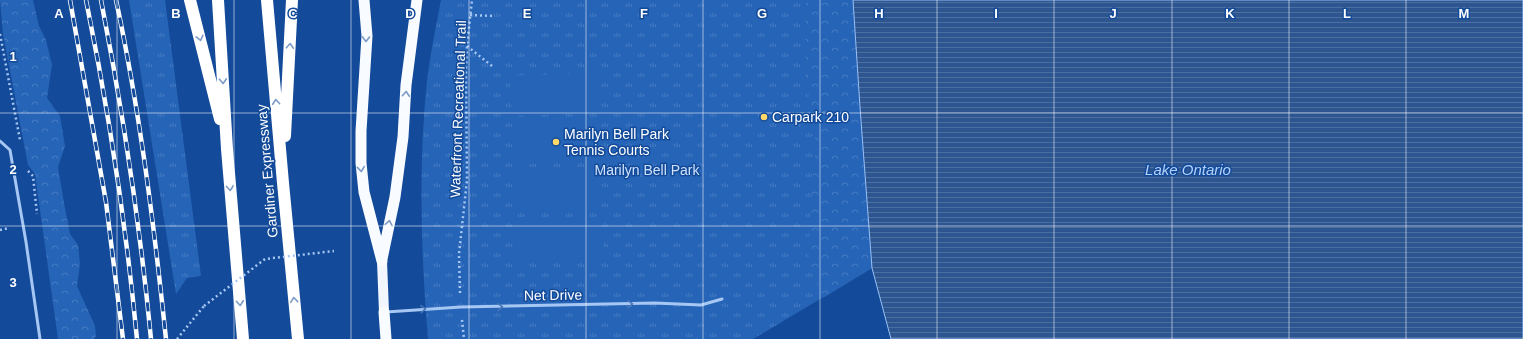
<svg xmlns="http://www.w3.org/2000/svg" width="1523" height="339" viewBox="0 0 1523 339" font-family="Helvetica,sans-serif">
<style>
.grass{fill:url(#grass-tufts)}
.forest{fill:url(#forest-crowns)}
.pitch{fill:#2664b7}
.water{fill:url(#water-rules);stroke:#98c1f6}
.lines{fill:none;stroke-linecap:round;stroke-linejoin:round}
.path{stroke:#a6c7f3;stroke-width:2.5;stroke-dasharray:2 3;stroke-linecap:butt}
.service{stroke:#a6c7f3;stroke-width:3}
.primary{stroke:#f2f7ff;stroke-width:10}
.trunk{stroke:#f8fbff;stroke-width:11}
.motorway{stroke:#fff;stroke-width:12}
.rail-casing{stroke:#fff;stroke-width:4.5}
.rail{stroke:#134a99;stroke-width:3;stroke-dasharray:9;stroke-linecap:butt}
.path-bridge{stroke:#a6c7f3;stroke-width:2.5;stroke-dasharray:2 3;stroke-linecap:butt}
.oneway{stroke:#7d9bc7}
.oneway2{stroke:#7a9ac7}
.oneway3{stroke:#4676b8}
.grid{fill:none;stroke:#fff;stroke-width:1;stroke-opacity:0.55}
.poi-dot{fill:#ffd868;stroke:#134a99;stroke-width:1.5}
.labels{text-anchor:middle;stroke-width:3;stroke-linejoin:round;paint-order:stroke}
.street-label{font-size:14px;fill:#fff;stroke:#134a99}
.poi-label{font-size:14px;fill:#fff;stroke:#134a99;text-anchor:start}
.park-label{font-size:14px;fill:#cee2fd;stroke:#134a99}
.water-label{font-size:15px;font-style:italic;fill:#b3d1fa;stroke:#134a99}
.grid-label{font-size:13px;text-anchor:middle;font-weight:bold;fill:#fff;stroke:#134a99;stroke-width:3;stroke-linejoin:round;paint-order:stroke}
</style>
<defs>
<pattern id="grass-tufts" width="24" height="20" patternUnits="userSpaceOnUse"><rect width="24" height="20" fill="#2664b7"/><path d="M3 7l-1-3M5 7V3M7 7l1-3M15 17l-1-3M17 17v-4M19 17l1-3" fill="none" stroke="#477bc2"/></pattern>
<pattern id="forest-crowns" width="20" height="18" patternUnits="userSpaceOnUse"><rect width="20" height="18" fill="#2664b7"/><path d="M2 6a3 3 0 1 1 6 0M12 15a3 3 0 1 1 6 0" fill="none" stroke="#477bc2"/></pattern>
<pattern id="water-rules" width="6" height="5" patternUnits="userSpaceOnUse"><rect width="6" height="5" fill="#2d5590"/><path d="M0 2.5h6" fill="none" stroke="#4c6ea1"/></pattern>
</defs>
<rect width="100%" height="100%" fill="#134a99"/>
<path class="grass" d="M 129,0 L 165,0 L 201,276 L 187,278 L 176,294 Z
M 441,0 L 853,0 L 872,268 L 753,339 L 428,339 C 421,253 418,167 427,81 C 430,54 436,27 441,0 Z"/>
<path class="forest" d="M 0,0 L 33,0 L 39,26 L 46,40 L 52,65 L 47,98 L 60,116 L 65,146 L 58,167 L 64,203 L 70,234 L 78,245 L 80,264 L 77,286 L 95,326 L 96,336 L 94,339 L 58,339 L 35,174 L 28,165 L 3,34 Z
M 806,0 L 853,0 L 860,107 L 872,268 L 823,298 L 808,261 L 812,186 L 816,145 L 809,103 L 805,53 Z"/>
<path class="pitch" d="M 598,73 L 599,112 L 512,116 L 510,76 Z
M 600,121 L 601,161 L 513,164 L 512,124 Z
M 600,169 L 601,209 L 514,212 L 512,172 Z
M 602,218 L 604,258 L 516,261 L 514,221 Z"/>
<path class="water" d="M 853,0 L 1523,0 L 1523,339 L 891,339 L 872,268 L 860,107 Z"/>
<g class="lines">
<path class="path" d="M 470,15 L 494,16
M 0,34 L 20,140
M 467,46 L 492,66
M 28,171 L 33,176 L 37,214
M 0,230 L 9,228
M 460,293 L 459,254 L 467,180 L 466,71 L 467,46 L 472,0
M 462,320 L 464,339
M 177,339 L 204,306"/>
<path class="service" d="M 0,141 L 10,150 L 26,242 L 40,339
M 386,312 L 461,307 L 655,303 L 701,305 L 722,299"/>
<path class="primary" d="M 382,261 L 384,312"/>
<path class="trunk" d="M 364,0 L 367,36 L 361,131 L 361,163 L 364,192 L 382,261
M 382,259 L 395,197 L 403,137 L 406,85 L 417,0
M 384,312 L 386,339"/>
<path class="motorway" d="M 190,0 L 220,119
M 218,0 L 227,149 L 243,339
M 267,0 L 283,183 L 298,339
M 285,136 L 292,0"/>
<defs>
<path id="rail" d="M 70,0 L 106,202 L 123,339
M 86,0 C 109,112 126,225 137,339
M 101,0 C 123,112 140,225 151,339
M 116,0 C 140,112 154,225 166,339"/>
</defs>
<use href="#rail" class="rail-casing"/>
<use href="#rail" class="rail"/>
<path class="path-bridge" d="M 204,306 L 265,259 L 334,251"/>
</g>
<defs><path id="oneway-chevron" d="M-2-3.5L2.5 0L-2 3.5" fill="none" stroke-width="1.6" stroke-linecap="round" stroke-linejoin="round"/></defs>
<g class="oneway">
<use href="#oneway-chevron" transform="translate(200 38) rotate(76)"/>
<use href="#oneway-chevron" transform="translate(290 46) rotate(-87)"/>
<use href="#oneway-chevron" transform="translate(223 81) rotate(87)"/>
<use href="#oneway-chevron" transform="translate(276 102) rotate(-95)"/>
<use href="#oneway-chevron" transform="translate(230 188) rotate(85)"/>
<use href="#oneway-chevron" transform="translate(294 300) rotate(-96)"/>
<use href="#oneway-chevron" transform="translate(240 303) rotate(85)"/>
</g>
<g class="oneway2">
<use href="#oneway-chevron" transform="translate(366 39) rotate(91)"/>
<use href="#oneway-chevron" transform="translate(406 94) rotate(-86)"/>
<use href="#oneway-chevron" transform="translate(361 169) rotate(84)"/>
<use href="#oneway-chevron" transform="translate(389 223) rotate(-79)"/>
</g>
<g class="oneway3">
<use href="#oneway-chevron" transform="translate(630 304) rotate(-1)"/>
<use href="#oneway-chevron" transform="translate(500 307) rotate(-1)"/>
<use href="#oneway-chevron" transform="translate(423 309) rotate(-4)"/>
</g>
<path class="grid" d="M 117,0 L 117,339M 234,0 L 234,339M 351,0 L 351,339M 469,0 L 469,339M 586,0 L 586,339M 703,0 L 703,339M 820,0 L 820,339M 937,0 L 937,339M 1054,0 L 1054,339M 1172,0 L 1172,339M 1289,0 L 1289,339M 1406,0 L 1406,339M 0,113 L 1523,113M 0,226 L 1523,226"/>
<g class="poi-dot">
<circle cx="764" cy="117" r="4"/>
<circle cx="556" cy="142" r="4"/>
</g>
<g class="labels">
<g class="street-label">
<text transform="translate(458 109) rotate(-88)" y="5">Waterfront Recreational Trail</text>
<text transform="translate(267 171) rotate(-95)" y="5">Gardiner Expressway</text>
<text transform="translate(553 295) rotate(-1)" y="5">Net Drive</text>
</g>
<g class="poi-label">
<text x="772" y="122">Carpark 210</text>
<text x="564" y="139">Marilyn Bell Park<tspan x="564" dy="16">Tennis Courts</tspan></text>
</g>
<g class="park-label">
<text x="647" y="175">Marilyn Bell Park</text>
</g>
<g class="water-label">
<text x="1188" y="175">Lake Ontario</text>
</g>
</g>
<g class="grid-label">
<text x="59" y="18">A</text>
<text x="176" y="18">B</text>
<text x="293" y="18">C</text>
<text x="410" y="18">D</text>
<text x="527" y="18">E</text>
<text x="644" y="18">F</text>
<text x="762" y="18">G</text>
<text x="879" y="18">H</text>
<text x="996" y="18">I</text>
<text x="1113" y="18">J</text>
<text x="1230" y="18">K</text>
<text x="1347" y="18">L</text>
<text x="1464" y="18">M</text>
<text x="13" y="61">1</text>
<text x="13" y="174">2</text>
<text x="13" y="287">3</text>
</g>
</svg>
